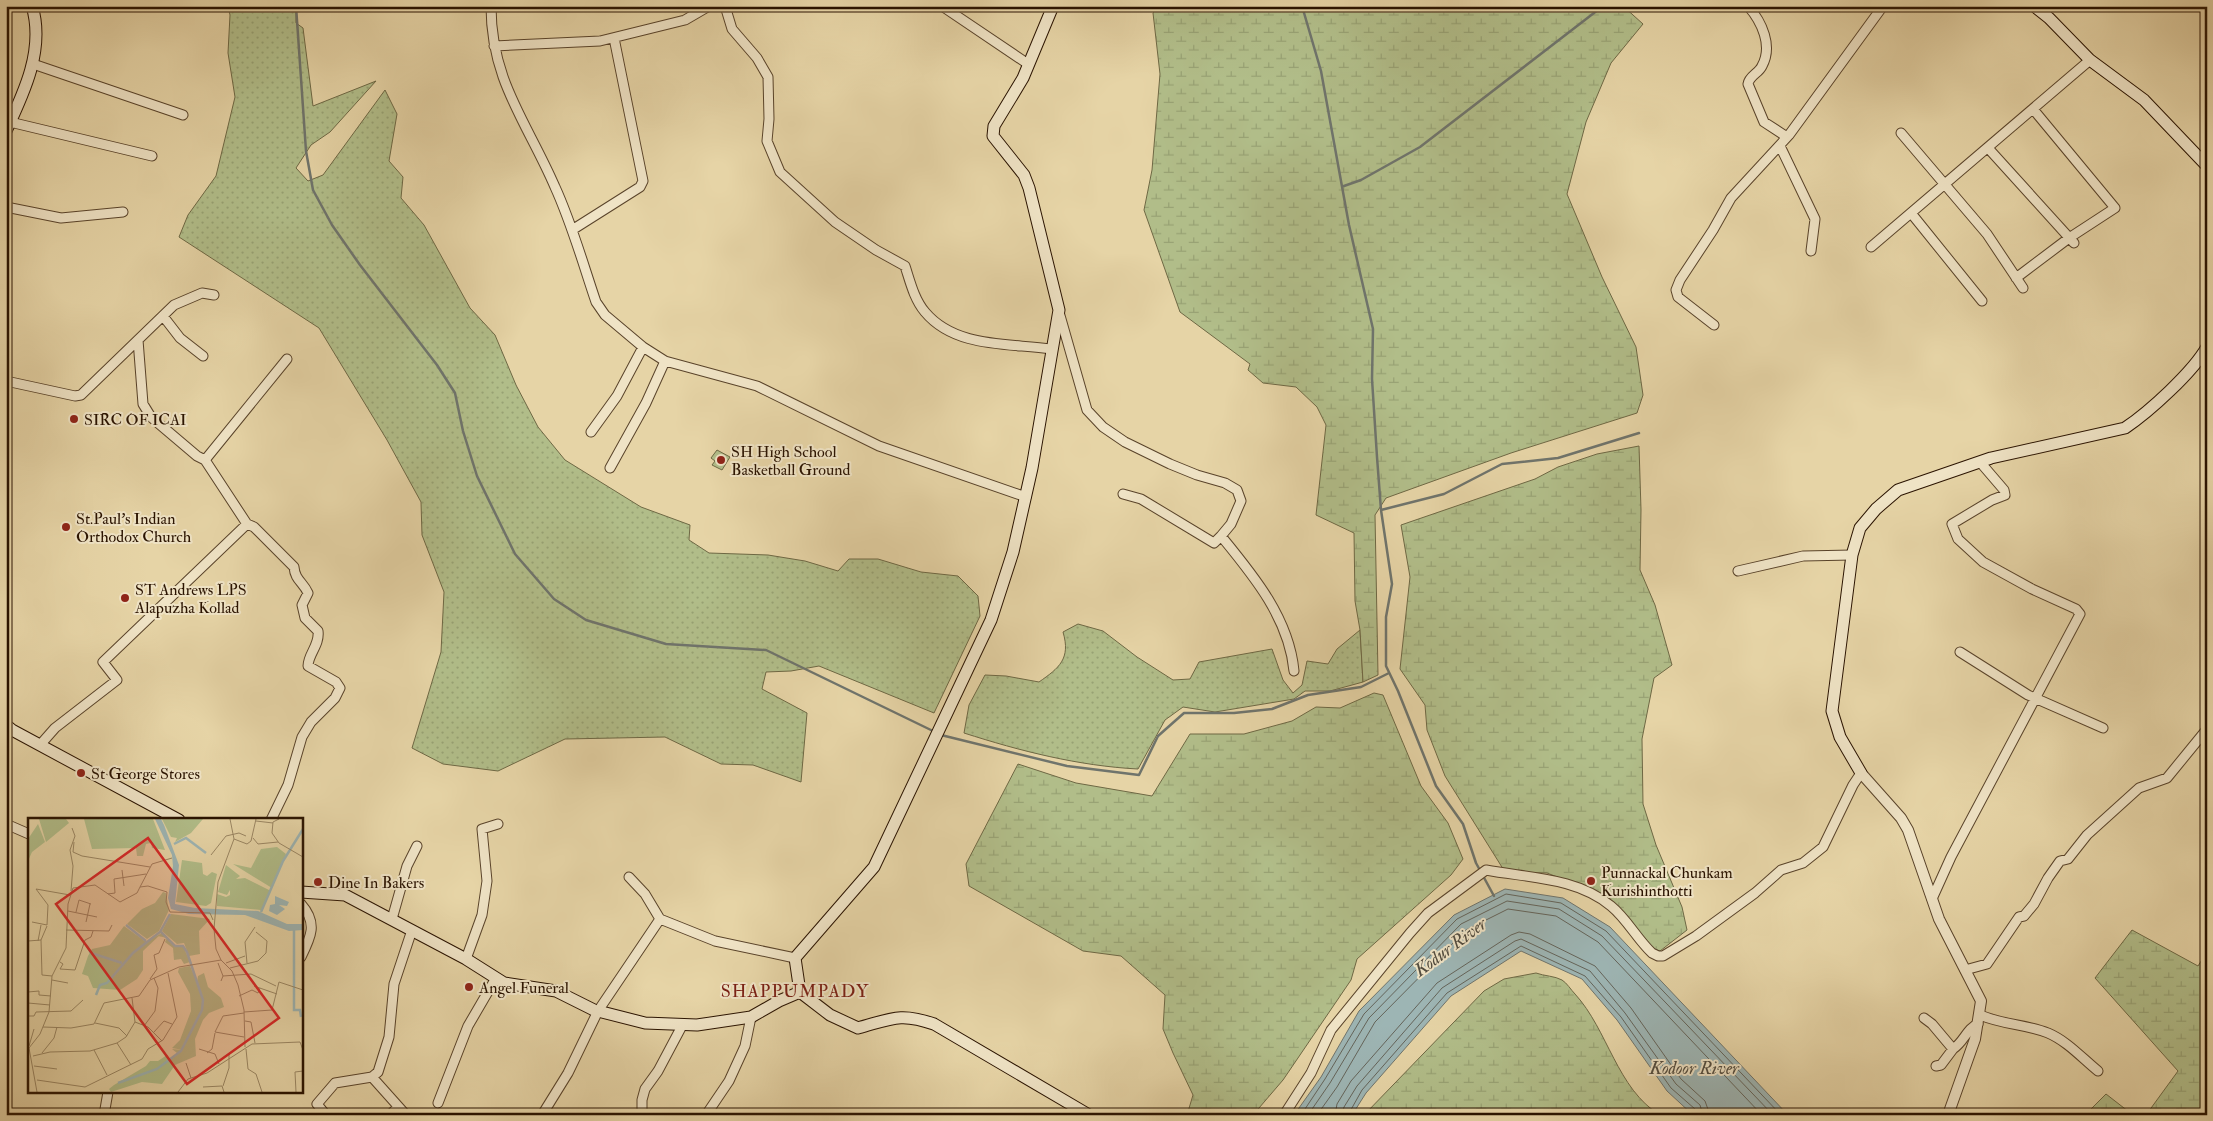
<svg xmlns="http://www.w3.org/2000/svg" width="2213" height="1121" viewBox="0 0 2213 1121" font-family="'IM FELL Double Pica',serif">
<style>
.grass{fill:url(#grass-dots);stroke:#6e6844}
.wetland{fill:url(#wetland-marsh);stroke:#6e6844}
.garden{fill:#b1bd89;stroke:#6e6844}
.water{fill:#9db5b4;stroke:#6f746c}
.lines{fill:none;stroke-linecap:round;stroke-linejoin:round}
.shore{stroke:#64645a;stroke-width:1}
.stream{stroke:#6f746c;stroke-width:2.5}
.minor-casing{stroke:#59432a;stroke-width:11}
.tertiary-casing{stroke:#59432a;stroke-width:12}
.secondary-casing{stroke:#2a1300;stroke-width:13}
.minor{stroke:#efe3c5;stroke-width:9}
.tertiary{stroke:#efe3c5;stroke-width:10}
.secondary{stroke:#efe3c5;stroke-width:11}
.poi-dot{fill:#8f2418;stroke:#efe3c5;stroke-width:2}
.labels{text-anchor:middle;stroke-width:4;stroke-linejoin:round;paint-order:stroke}
.poi-label{font-size:16px;fill:#2a1300;stroke:#efe3c5;text-anchor:start}
.water-label{font-size:18px;font-style:italic;fill:#524c3f;stroke:#efe3c5}
.neighbourhood-label{font-size:18px;letter-spacing:1px;fill:#7a1f14;stroke:#efe3c5}
.inset-river{fill:none;stroke:#9db5b4;stroke-width:2.5}
.inset-road{fill:none;stroke:#9b8764;stroke-width:1}
.view{fill:#d62828;fill-opacity:0.15;stroke:#d62828;stroke-width:2.5}
.inset-edge{fill:none;stroke:#2a1300;stroke-width:2.5}
</style>
<defs>
<pattern id="grass-dots" width="8" height="8" patternUnits="userSpaceOnUse" patternTransform="scale(1.25)"><rect width="8" height="8" fill="#b1bd89"/><path d="M2 2h.1M6 6h.1" fill="none" stroke="#98a274" stroke-width="1.8" stroke-linecap="round"/></pattern>
<pattern id="wetland-marsh" width="20" height="14" patternUnits="userSpaceOnUse" patternTransform="scale(1.25)"><rect width="20" height="14" fill="#b1bd89"/><path d="M1 5h8M5 5V1M11 12h8M15 12V8" fill="none" stroke="#98a274"/></pattern>
</defs>
<rect width="100%" height="100%" fill="#e6d4a6"/>
<filter id="stains"><feTurbulence type="fractalNoise" baseFrequency=".004" numOctaves="4"/><feColorMatrix values="0 0 0 0 .2 0 0 0 0 .09 0 0 0 0 .02 0 0 0 .5 -.17"/></filter>
<radialGradient id="worn" r=".72"><stop offset=".6" stop-color="#630" stop-opacity="0"/><stop offset="1" stop-color="#630" stop-opacity=".3"/></radialGradient>
<path class="grass" d="M 228,6 L 296,6 L 296,23 L 303,28 L 313,106 L 376,81 L 330,132 L 311,145 L 296,168 L 308,181 L 323,175 L 385,90 L 397,114 L 389,161 L 403,177 L 401,198 L 424,225 L 470,308 L 495,335 L 516,385 L 538,427 L 565,460 L 641,507 L 690,525 L 689,540 L 709,553 L 768,555 L 805,561 L 838,571 L 849,559 L 878,559 L 921,572 L 958,576 L 978,596 L 980,616 L 934,713 L 819,666 L 791,671 L 766,672 L 762,689 L 807,713 L 801,782 L 753,765 L 721,764 L 665,737 L 565,739 L 498,771 L 443,764 L 412,748 L 441,652 L 444,592 L 422,535 L 421,502 L 387,440 L 319,328 L 179,237 L 188,215 L 216,176 L 235,97 L 228,53 L 230,15 Z
M 1078,624 L 1103,631 L 1137,657 L 1173,680 L 1190,679 L 1199,662 L 1272,649 L 1283,680 L 1293,693 L 1302,685 L 1307,661 L 1328,664 L 1337,649 L 1360,630 L 1363,682 L 1330,691 L 1305,691 L 1294,699 L 1215,712 L 1183,707 L 1165,720 L 1138,769 C 1079,766 1020,751 964,733 L 969,705 L 985,675 L 1006,676 L 1039,682 C 1059,668 1071,659 1063,632 Z"/>
<path class="wetland" d="M 1159,6 L 1623,6 L 1643,24 L 1611,63 L 1586,122 L 1567,194 L 1602,277 L 1636,347 L 1643,395 L 1637,413 L 1511,453 L 1386,498 L 1375,515 L 1378,675 L 1363,682 L 1360,630 L 1355,601 L 1354,533 L 1316,515 L 1326,425 L 1317,407 L 1296,387 L 1263,383 L 1248,370 L 1250,364 L 1180,312 L 1144,210 L 1152,170 L 1160,74 L 1153,13 Z
M 1639,446 L 1641,510 L 1640,570 L 1655,605 L 1672,665 L 1654,678 L 1642,739 L 1643,804 L 1656,845 L 1682,907 L 1687,930 L 1660,951 L 1649,947 L 1621,910 L 1601,894 L 1547,873 L 1505,872 L 1445,776 L 1427,730 L 1425,705 L 1400,669 L 1410,577 L 1401,525 L 1535,479 L 1558,467 L 1597,454 Z
M 1374,693 L 1383,695 L 1421,786 L 1448,823 L 1463,859 L 1451,875 L 1357,959 L 1351,980 L 1283,1080 L 1253,1115 L 1187,1115 L 1193,1095 L 1173,1053 L 1163,1029 L 1165,995 L 1121,956 L 1083,951 L 969,886 L 966,864 L 1018,764 L 1076,783 L 1152,796 L 1190,734 L 1244,734 L 1292,721 L 1316,707 L 1340,708 Z
M 2132,930 L 2198,966 L 2207,952 L 2207,1115 L 2146,1115 L 2178,1071 L 2095,978 Z
M 1536,973 C 1544,976 1555,976 1562,980 C 1567,983 1571,990 1575,994 C 1608,1030 1617,1089 1660,1115 L 1364,1115 L 1484,991 L 1504,979 Z
M 2106,1094 L 2133,1115 L 2085,1115 Z"/>
<path class="garden" d="M 717,450 L 730,457 L 722,470 L 712,465 L 715,461 L 711,458 Z"/>
<path class="water" d="M 1505,889 L 1563,898 L 1610,927 L 1788,1115 L 1693,1115 L 1667,1091 L 1617,1020 L 1582,979 L 1521,951 L 1451,996 L 1366,1093 L 1352,1115 L 1294,1115 L 1321,1077 L 1359,1011 L 1454,915 Z"/>
<g class="lines">
<path class="shore" d="M 1301,1115 L 1325,1079 L 1364,1014 L 1457,919 L 1506,894 L 1561,903 L 1606,931 L 1781,1115
M 1308,1115 L 1330,1083 L 1369,1018 L 1461,924 L 1507,901 L 1559,909 L 1602,936 L 1773,1115
M 1317,1115 L 1337,1087 L 1375,1022 L 1466,930 L 1508,909 L 1556,916 L 1598,942 L 1762,1115
M 1335,1115 L 1337,1104 L 1351,1081 L 1437,983 L 1511,935 L 1519,932 L 1530,934 L 1595,966 L 1631,1008 L 1681,1079 L 1705,1101 L 1710,1115
M 1342,1115 L 1344,1107 L 1357,1086 L 1442,988 L 1515,941 L 1521,939 L 1590,971 L 1625,1013 L 1676,1084 L 1700,1105 L 1703,1115
M 1348,1115 L 1362,1090 L 1447,993 L 1521,946 L 1585,976 L 1621,1017 L 1671,1088 L 1695,1109 L 1696,1115"/>
<path class="stream" d="M 296,6 L 306,151 L 313,190 L 332,225 L 360,265 L 437,365 L 455,393 L 463,431 L 477,476 L 515,554 L 554,599 L 586,620 L 666,644 L 766,650 L 933,731
M 1302,6 L 1321,71 L 1349,225 L 1373,329 L 1372,379 L 1377,457 L 1381,510 L 1392,584 L 1386,617 L 1386,666 L 1398,691 L 1436,786 L 1463,824 L 1476,863 L 1494,896
M 1672,6 L 1677,6
M 1344,186 L 1361,180 L 1420,147 L 1603,6
M 1381,510 L 1444,494 L 1502,464 L 1558,458 L 1639,433
M 941,735 L 1067,766 L 1139,775 L 1158,736 L 1184,713 L 1234,713 L 1272,709 L 1308,695 L 1361,687 L 1389,673"/>
<defs>
<path id="minor" d="M 491,6 C 491,81 527,122 555,187 C 572,224 583,264 596,302 L 605,315 L 643,347 L 665,361 L 757,386 L 879,446 L 1026,497
M 725,6 L 732,29 L 757,58 L 768,77 L 769,119 L 767,141 L 780,172 L 835,222 L 876,250 L 905,266 C 910,281 914,299 925,312 C 955,348 1008,343 1051,349
M 942,6 L 1028,64
M 1748,6 C 1762,22 1773,46 1762,66 C 1759,73 1749,76 1748,84 L 1764,122 L 1787,137
M 494,46 L 600,41 L 685,20 L 709,6
M 33,64 L 183,115
M 10,122 L 152,156
M 1901,133 L 1987,234 L 2023,288
M 1780,146 L 1815,219 L 1811,251
M 1988,148 L 2074,243
M 6,207 L 61,218 L 123,212
M 1911,213 L 1982,301
M 572,230 L 640,187 L 643,181 L 614,38
M 1871,247 L 2090,60
M 2016,278 L 2069,238 L 2115,208 L 2033,109
M 1059,312 L 1087,410 L 1103,427 L 1125,442 L 1170,464 L 1197,475 L 1225,483 L 1237,490 L 1241,501 L 1231,524 L 1221,536 C 1253,575 1289,618 1294,671
M 163,316 L 180,338 L 203,356
M 1714,325 L 1678,297 L 1676,290 L 1680,280 L 1713,230 L 1731,198 L 1789,135 L 1883,6
M 138,340 L 143,404 L 151,417 L 197,456 L 205,460 L 247,524
M 6,381 L 75,396 L 81,395 L 174,305 L 202,293 L 214,295
M 591,432 L 617,396 L 643,347
M 205,460 L 287,359
M 610,468 L 646,403 L 665,361
M 1123,494 L 1141,499 L 1214,543 L 1221,536
M 1738,571 L 1803,556 L 1852,555
M 1960,652 L 2028,695 L 2103,728
M 40,745 L 55,728 L 117,680 L 103,662 L 247,524 L 254,527 L 294,567 C 295,580 303,582 308,593 L 302,605 L 305,618 L 318,631 C 320,645 308,654 308,666 L 336,682 L 340,688 L 335,698 L 311,722 L 302,737 L 288,785 L 271,820
M 6,824 L 29,834
M 629,877 L 645,894 L 660,919 L 715,941 L 795,958
M 1932,899 L 1951,857 L 2080,614 L 2076,609 L 2032,589 L 1983,562 L 1958,539 L 1952,524 L 1992,500 L 2005,495 L 2004,490 L 1980,462
M 301,904 C 318,923 311,937 301,957
M 392,919 L 407,866 L 417,846
M 466,959 L 482,915 L 487,881 L 482,829 L 498,824
M 1965,970 L 1987,964 L 2019,917 L 2024,916 L 2034,904 L 2048,878 L 2060,861 L 2068,859 L 2087,835 L 2139,788 L 2167,778 L 2207,729
M 1980,1015 C 2004,1025 2025,1024 2048,1033 C 2067,1041 2082,1058 2098,1071
M 1924,1018 L 1932,1024 L 1953,1049 C 1964,1042 1967,1028 1978,1024
M 1936,1066 L 1941,1065 L 1953,1049
M 372,1077 L 406,1115
M 438,1103 L 468,1026 L 496,978
M 104,1115 L 108,1092
M 326,1115 L 317,1104 L 335,1083 L 372,1077 L 378,1072 L 389,1037 L 394,984 L 412,930
M 390,1115 L 398,1107
M 542,1115 L 568,1073 L 598,1011 L 660,919
M 642,1115 L 642,1100 L 645,1089 L 658,1071 L 683,1024
M 706,1115 L 729,1081 L 745,1046 L 751,1017
M 1284,1115 L 1311,1073 L 1331,1030 L 1410,933 L 1428,913 L 1486,870 C 1528,878 1576,877 1611,906 C 1627,919 1637,939 1652,953 L 1658,956 L 1663,956 L 1696,936 L 1755,893 L 1781,870 L 1803,863 L 1823,847 L 1853,785 L 1861,773"/>
<path id="tertiary" d="M 1861,773 L 1901,818 L 1908,830 L 1939,919 L 1981,1001 L 1975,1039 L 1948,1115"/>
<path id="secondary" d="M 2034,6 L 2049,18 L 2090,60 L 2144,100 L 2207,166
M 6,131 C 24,93 45,49 32,6
M 6,725 L 12,730 L 179,820
M 1861,773 L 1840,737 L 1832,711 L 1852,555 L 1860,528 L 1876,509 L 1898,490 L 1991,458 L 2125,428 C 2149,412 2193,372 2207,347
M 301,892 L 345,895 L 466,959 L 504,983 L 556,991 L 594,1010 L 645,1023 L 697,1025 L 751,1017 L 779,1001 L 800,992 L 830,1015 L 858,1028 C 891,1019 900,1012 934,1024 L 1089,1115
M 800,992 L 795,958 L 874,867 L 991,620 L 1013,552 L 1032,468 L 1059,310 L 1029,188 L 1024,175 L 993,136 L 994,126 L 1023,78 L 1053,6"/>
</defs>
<use href="#minor" class="minor-casing"/>
<use href="#tertiary" class="tertiary-casing"/>
<use href="#secondary" class="secondary-casing"/>
<use href="#minor" class="minor"/>
<use href="#tertiary" class="tertiary"/>
<use href="#secondary" class="secondary"/>
</g>
<g class="poi-dot">
<circle cx="74" cy="419" r="5"/>
<circle cx="721" cy="460" r="5"/>
<circle cx="66" cy="527" r="5"/>
<circle cx="125" cy="598" r="5"/>
<circle cx="81" cy="773" r="5"/>
<circle cx="1591" cy="881" r="5"/>
<circle cx="318" cy="882" r="5"/>
<circle cx="469" cy="987" r="5"/>
</g>
<g class="labels">
<g class="poi-label">
<text x="84" y="425">SIRC OF ICAI</text>
<text x="731" y="457">SH High School<tspan x="731" dy="18">Basketball Ground</tspan></text>
<text x="76" y="524">St.Paul's Indian<tspan x="76" dy="18">Orthodox Church</tspan></text>
<text x="135" y="595">ST Andrews LPS<tspan x="135" dy="18">Alapuzha Kollad</tspan></text>
<text x="91" y="779">St George Stores</text>
<text x="1601" y="878">Punnackal Chunkam<tspan x="1601" dy="18">Kurishinthotti</tspan></text>
<text x="328" y="888">Dine In Bakers</text>
<text x="479" y="993">Angel Funeral</text>
</g>
<g class="water-label">
<text transform="translate(1450 947) rotate(-37)" y="6">Kodur River</text>
<text x="1694" y="1074">Kodoor River</text>
</g>
<g class="neighbourhood-label">
<text x="795" y="997">SHAPPUMPADY</text>
</g>
</g>
<g transform="translate(28 818)">
<rect width="275" height="275" fill="#e6d4a6"/>
<path d="M 134,115 L 147,128 L 155,128 L 162,144 L 156,146 L 153,141 L 146,142 L 145,130 L 137,124 L 139,120 L 130,118 ZM 162,148 L 169,164 L 170,158 L 176,155 L 180,169 L 193,180 L 196,189 L 181,195 L 175,202 L 167,221 L 168,238 L 147,247 L 134,266 L 114,264 L 83,274 L 81,271 L 86,267 L 118,248 L 122,243 L 130,243 L 139,237 L 142,242 L 149,235 L 144,231 L 155,232 L 144,230 L 152,222 L 163,193 L 162,176 L 150,154 L 151,150 Z" fill="#b1bd89"/>
<path d="M 11,1 L 38,1 L 41,5 L 18,24 ZM 56,1 L 125,1 L 137,32 L 124,30 L 123,25 L 118,26 L 115,38 L 109,38 L 108,30 L 64,31 ZM 134,1 L 175,1 L 163,15 L 147,24 L 149,20 L 143,19 ZM 10,6 L 17,24 L 4,34 L 0,43 L 0,21 ZM 249,29 L 258,36 L 244,70 L 205,46 L 223,50 L 233,31 ZM 154,42 L 174,45 L 175,56 L 179,58 L 184,54 L 189,56 L 183,85 L 178,88 L 148,84 ZM 198,47 L 212,58 L 208,61 L 217,60 L 243,73 L 233,92 L 189,88 L 189,76 L 198,79 L 202,77 L 202,72 L 199,77 L 190,74 ZM 135,74 L 138,75 L 141,92 L 131,113 L 119,121 L 99,106 L 114,91 L 127,85 ZM 143,96 L 182,101 L 171,113 L 172,136 L 161,138 L 156,125 L 149,126 L 134,113 ZM 96,108 L 118,124 L 134,115 L 115,133 L 115,152 L 109,161 L 92,172 L 65,170 L 60,158 L 54,156 L 60,138 L 64,131 L 82,127 Z" fill="#b1bd89"/>
<path d="M 127,1 L 133,1 L 136,7 L 151,47 L 147,86 L 167,90 L 230,93 L 259,106 L 275,106 L 275,112 L 261,113 L 217,97 L 161,96 L 143,91 L 140,80 L 145,48 L 144,37 ZM 247,78 L 261,84 L 259,88 L 251,87 L 257,91 L 249,97 L 241,93 L 242,87 L 247,86 Z" fill="#9db5b4"/>
<path class="inset-river" d="M 146,26 L 158,20 L 178,35M 233,94 L 255,43 L 275,11M 98,107 L 118,123M 266,112 L 266,192 L 272,192 L 273,199M 59,128 L 63,135 L 94,145M 68,177 L 72,167 L 79,165 L 105,135 L 132,114 L 142,96M 90,265 L 129,251 L 153,233 L 174,192 L 175,182 L 159,134 L 155,128 L 147,128 L 132,113"/>
<path class="inset-road" d="M 202,1 L 206,21 L 190,64 L 186,111 L 188,131 L 193,142 L 204,153 L 210,167 L 216,192 L 217,229M 251,1 L 245,4 L 244,15 L 251,25 L 275,39M 228,3 L 245,5M 225,20 L 230,26 L 250,24M 206,21 L 219,26 L 223,23 L 228,1M 46,24 L 45,34 L 54,38 L 122,49M 183,37 L 198,18 L 211,15 L 218,18M 144,40 L 124,46 L 112,69 L 120,68 L 139,74 L 138,84 L 142,94 L 182,95 L 185,102M 94,52 L 96,68M 8,71 L 42,77M 43,73 L 45,48 L 42,32 L 47,18 L 44,10M 80,76 L 87,75 L 86,61 L 118,56M 40,93 L 69,99M 48,94 L 51,82 L 63,86M 4,104 L 19,107 L 20,87 L 8,71M 58,104 L 62,86M 38,112 L 81,113 L 84,107M 13,122 L 19,108M 0,123 L 13,122 L 14,157 L 24,158M 10,123 L 13,107M 32,144 L 35,146 L 32,151 L 47,152 L 57,122 L 63,119 L 65,113M 190,145 L 195,158 L 193,163M 198,145 L 217,138M 219,145 L 217,124 L 227,109M 202,150 L 230,143 L 238,135 L 239,123 L 228,114M 195,158 L 223,156 L 248,168M 122,161 L 129,151 L 126,137 L 131,135 L 137,121M 24,162 L 40,165M 226,168 L 249,176M 0,174 L 11,173 L 11,177 L 23,178M 211,178 L 224,172 L 230,175 L 232,170M 104,180 L 107,204M 0,185 L 22,187M 216,194 L 244,192 L 251,164 L 275,172M 216,195 L 195,198 L 187,214 L 216,219M 0,198 L 6,198 L 8,194 L 43,193 L 55,182M 217,203 L 223,204 L 227,225M 67,205 L 91,210 L 99,218M 116,208 L 127,193 L 130,170 L 126,160M 15,209 L 43,210 L 66,206 L 76,185 L 111,178 L 122,162 L 151,149 L 193,142M 126,214 L 136,203 L 144,206M 89,225 L 103,247M 1,228 L 6,211M 1,230 L 12,216 L 21,194 L 24,158 L 38,130 L 40,86 L 45,70 L 67,67 L 92,84 L 109,75 L 112,69M 1,230 L 9,274M 171,231 L 187,236 L 191,246M 218,231 L 220,251 L 228,256 L 234,274M 66,232 L 79,257M 14,235 L 26,220 L 29,209M 179,235 L 184,231 L 187,215M 5,238 L 22,234 L 62,233 L 89,225 L 98,219 L 107,204 L 120,209 L 134,223M 158,245 L 163,260M 6,248 L 29,251M 9,262 L 57,269 L 114,241 L 120,231 L 135,222 L 149,199 L 140,155M 195,268 L 201,250 L 201,236M 175,269 L 194,268 L 196,274M 150,274 L 160,261 L 179,255 L 224,226 L 272,224 L 275,232M 268,274 L 267,254 L 275,253"/>
<path class="view" d="M 120,20 L 251,200 L 159,266 L 28,86 Z"/>
<rect width="275" height="275" class="inset-edge"/>
</g>
<rect width="2213" height="1121" fill="none" stroke="#e6d4a6" stroke-width="25"/>
<rect x="8" y="8" width="2198" height="1106" fill="none" stroke="#2a1300" stroke-width="2.5"/>
<rect x="12" y="12" width="2188" height="1096" fill="none" stroke="#2a1300"/>
<rect width="100%" height="100%" filter="url(#stains)"/>
<rect width="100%" height="100%" fill="url(#worn)"/>
</svg>
